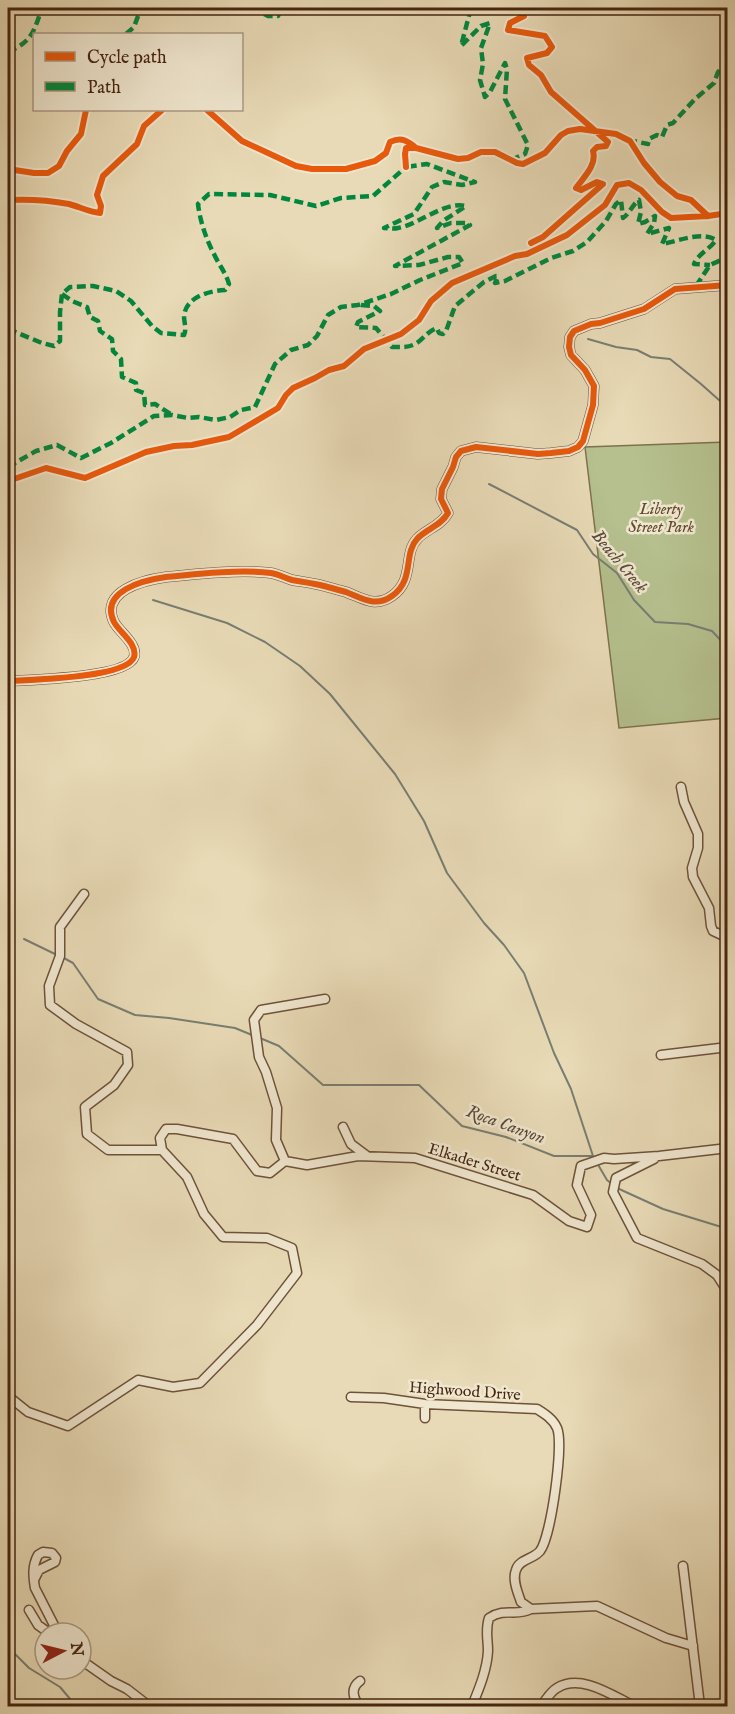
<svg xmlns="http://www.w3.org/2000/svg" width="735" height="1714" viewBox="0 0 735 1714" font-family="'IM FELL English',serif">
<style>
.green{fill:#b5c08e;stroke:#7e724e;stroke-width:1.5}
.lines{fill:none;stroke-linecap:round;stroke-linejoin:round}
.stream{stroke:#787e73;stroke-width:2}
.minor-casing{stroke:#6e5239;stroke-width:11}
.minor{stroke:#f0e7d0;stroke-width:8}
.quiet{stroke:#00873e;stroke-width:4.5;stroke-dasharray:9 4.5;stroke-linecap:butt}
.cycleway-casing{stroke:#f0e7d0;stroke-width:10}
.cycleway{stroke:#e8590c;stroke-width:6}
.labels{text-anchor:middle;stroke-width:5;stroke-linejoin:round;paint-order:stroke}
.park-label{font-size:16px;font-style:italic;fill:#624c2f;stroke:#f0e7d0}
.street-label{font-size:16px;fill:#46250f;stroke:#f0e7d0}
.water-label{font-size:18px;font-style:italic;fill:#5b4a38;stroke:#f0e7d0}
</style>
<rect width="100%" height="100%" fill="#e8dab6"/>
<filter id="stains"><feTurbulence type="fractalNoise" baseFrequency=".00333" numOctaves="4"/><feColorMatrix values="0 0 0 0 .2 0 0 0 0 .09 0 0 0 0 .02 0 0 0 .5 -.17"/></filter>
<radialGradient id="worn" r=".72"><stop offset=".6" stop-color="#630" stop-opacity="0"/><stop offset="1" stop-color="#630" stop-opacity=".3"/></radialGradient>
<path class="green" d="M 727,442 L 727,718 L 619,728 L 585,447 Z"/>
<g class="lines">
<path class="stream" d="M 588,339 L 616,347 L 637,350 L 651,357 L 670,359 L 701,384 L 728,408
M 489,484 L 577,530 L 593,554 L 617,573 L 634,600 L 655,622 L 688,624 L 712,631 L 728,648
M 153,600 L 227,623 L 265,642 L 300,666 L 330,694 L 395,774 L 424,821 L 447,873 L 484,923 L 504,945 L 524,973 L 554,1053 L 571,1089 L 593,1156
M 24,939 L 57,955
M 62,957 L 73,963 L 98,999 L 135,1015 L 169,1018 L 235,1028 L 252,1035
M 260,1038 L 279,1046 L 323,1085 L 419,1085 L 462,1126 L 506,1137 L 554,1156 L 593,1156 L 594,1158
M 597,1163 L 607,1180 L 613,1185
M 617,1188 L 663,1209 L 728,1229
M 8,1647 L 29,1668 L 60,1687 L 76,1706"/>
<defs>
<path id="minor" d="M 8,681 C 29,680 127,678 134,657 C 138,644 119,632 114,622 C 99,591 144,580 166,577 C 196,574 241,569 271,573 C 278,574 285,578 292,580 C 303,582 313,583 324,586 C 331,588 339,590 346,592 C 362,598 375,608 392,596 C 415,580 403,554 417,539 C 426,529 441,526 448,513 L 441,499 L 442,489 L 453,467 L 456,457 L 461,451 L 476,447 L 538,454 L 551,453 L 569,451 L 578,447 L 583,441 L 593,405 L 594,386 L 585,370 L 571,355 L 569,347 L 570,337 L 574,331 L 591,324 L 600,323 L 644,309 L 675,289 L 728,285
M 681,787 L 684,802 L 698,834 L 698,848 L 692,868 L 693,877 L 709,908 L 711,926 L 713,931 L 728,938
M 84,894 L 60,927 L 60,956 L 49,986 L 50,1005 L 76,1024 L 127,1052 L 128,1065 L 114,1085 L 85,1107 L 87,1134 L 108,1150 L 162,1150
M 661,1055 L 728,1047
M 343,1127 L 351,1144 L 367,1156
M 654,1159 L 616,1178 L 613,1192 L 637,1238 L 702,1264 L 717,1275 L 728,1292
M 285,1161 L 307,1165 L 358,1156 L 415,1158 L 533,1195 L 569,1221 L 587,1227 L 591,1215 L 577,1185 L 581,1166 L 604,1158 L 614,1159 L 659,1156 L 728,1148
M 285,1161 L 276,1140 L 277,1108 L 266,1072 L 259,1057 L 254,1020 L 261,1010 L 325,999
M 8,1396 L 28,1412 L 68,1426 L 138,1380 L 173,1387 L 200,1383 L 257,1325 L 297,1273 L 292,1248 L 267,1238 L 223,1237 L 204,1214 L 187,1177 L 162,1150 L 160,1138 L 166,1129 L 177,1129 L 233,1139 L 257,1171 L 270,1173 L 285,1161
M 351,1397 L 384,1398 L 425,1404 L 537,1409 C 545,1414 553,1419 557,1428 C 564,1444 551,1537 540,1551 C 534,1559 519,1559 516,1570 C 512,1580 518,1593 521,1602 L 531,1609 L 597,1606 L 666,1638 L 693,1646
M 425,1418 L 425,1404
M 728,1510 L 728,1525
M 683,1566 L 700,1706
M 34,1580 L 39,1570 L 55,1562 L 56,1558 L 52,1553 L 43,1552 L 38,1555 C 32,1566 33,1576 35,1588 L 58,1633
M 29,1610 L 38,1625 L 49,1633
M 81,1660 L 111,1681 L 127,1689 L 149,1706
M 360,1706 C 353,1699 350,1688 360,1681
M 472,1706 C 479,1689 487,1670 488,1651 C 488,1639 485,1630 489,1618 C 506,1607 516,1617 531,1609
M 541,1706 C 546,1700 550,1692 557,1688 C 581,1673 613,1696 634,1706"/>
</defs>
<use href="#minor" class="minor-casing"/>
<use href="#minor" class="minor"/>
<path class="quiet" d="M 252,8 L 268,16 L 278,16 L 282,8
M 471,8 L 461,46 L 481,26 L 490,23 L 481,48 L 483,64 L 480,80 L 485,97 L 490,92 L 505,63 L 507,69 L 505,99 L 528,145 L 525,154 L 513,159
M 126,34 L 134,27 L 141,8
M 8,52 C 32,42 34,31 42,8
M 628,140 L 648,144 L 649,139 L 657,135 L 662,137 L 667,125 L 673,123 L 695,99 L 714,83 L 718,72 L 722,68 C 726,74 724,81 728,86
M 696,286 L 710,265 L 728,257
M 62,294 L 72,301 L 87,307 L 90,317 L 98,321 L 100,331 L 112,339 L 113,351 L 121,359 L 122,377 L 136,383 L 136,390 L 144,393 L 145,405 L 155,404 L 172,415
M 361,305 L 374,306 L 380,311 L 358,322 L 356,327 L 376,328 L 392,347 C 401,347 409,348 417,343 C 424,338 428,331 437,328 L 439,333 L 443,334 L 446,331 L 455,306 L 484,282 L 496,276 L 498,276 L 495,283 L 505,281 L 551,258 L 573,251 L 587,242 L 606,221 L 616,204 L 621,200 L 623,218 C 630,213 632,205 639,200 L 641,212 L 638,224 L 645,222 L 655,216 L 654,223 L 647,234 L 669,228 L 662,244 C 679,241 701,231 716,240 C 710,249 698,254 694,264 L 710,265
M 8,329 L 42,343 L 54,346 L 60,341 L 60,312 L 62,294 L 70,287 L 93,286 L 116,291 L 131,301 L 152,326 L 161,333 L 184,335 C 187,328 184,323 184,316 C 186,297 208,291 225,290 L 229,284 C 226,273 219,265 214,254 C 206,239 200,221 198,204 L 209,194 L 270,195 L 316,206 L 341,198 L 373,196 L 406,167
M 8,467 L 36,451 L 57,445 L 81,458 L 111,443 L 154,416 L 172,415 L 188,418 L 199,417 L 216,420 L 230,417 L 241,410 L 255,407 L 275,364 L 291,350 L 308,345 L 317,336 L 328,315 L 341,307 L 358,305 L 391,294 L 420,280 L 463,263 L 459,257 L 448,257 L 419,265 L 395,266 L 470,225 L 468,223 L 451,223 L 437,228 L 443,221 L 466,206 C 444,201 420,224 398,228 C 394,229 389,228 384,228 L 414,214 L 432,187 L 444,182 L 462,185 L 475,182 L 427,164 L 406,167"/>
<defs>
<path id="cycleway" d="M 519,8 L 524,16 L 510,23 L 508,30 L 545,36 L 552,47 L 547,53 L 527,58 L 529,65 L 541,75 L 551,92 L 608,142 L 606,146 L 597,147 L 593,151 C 597,165 584,177 576,188 L 581,190 L 597,182 L 603,184 L 543,237 L 531,243
M 207,110 L 242,141 L 296,166 L 312,169 L 346,169 L 375,161 L 386,153 L 390,142 C 401,137 407,140 416,148
M 406,167 L 405,154 L 406,148 L 416,148 L 458,159 L 468,158 L 481,152 L 495,152 L 517,163 L 523,164 L 545,153 L 561,135 L 568,131 L 580,129 L 616,134 L 630,141 L 644,163 L 660,182 L 677,196 L 691,200 L 708,216
M 8,169 L 34,173 L 48,173 L 59,166 L 67,151 L 81,134 L 86,110
M 8,200 C 28,199 48,200 69,204 C 80,207 89,212 100,213 L 101,206 L 97,195 L 103,176 L 137,144 L 144,126 L 162,110
M 8,486 L 14,479 L 46,468 L 85,478 L 146,452 L 174,446 L 192,445 L 229,437 L 278,408 L 286,395 L 293,388 L 315,378 L 329,370 L 344,366 L 364,349 L 401,334 L 419,320 L 431,301 L 452,283 L 515,256 L 527,254 L 567,235 L 605,205 L 617,185 L 629,183 L 641,190 L 662,212 L 671,218 L 708,216 L 728,213
M 8,681 C 29,680 127,678 134,657 C 138,644 119,632 114,622 C 99,591 144,580 166,577 C 196,574 241,569 271,573 C 278,574 285,578 292,580 C 303,582 313,583 324,586 C 331,588 339,590 346,592 C 362,598 375,608 392,596 C 415,580 403,554 417,539 C 426,529 441,526 448,513 L 441,499 L 442,489 L 453,467 L 456,457 L 461,451 L 476,447 L 538,454 L 551,453 L 569,451 L 578,447 L 583,441 L 593,405 L 594,386 L 585,370 L 571,355 L 569,347 L 570,337 L 574,331 L 591,324 L 600,323 L 644,309 L 675,289 L 728,285"/>
</defs>
<use href="#cycleway" class="cycleway-casing"/>
<use href="#cycleway" class="cycleway"/>
</g>
<g class="labels">
<g class="park-label">
<text x="661" y="514">Liberty<tspan x="661" dy="18">Street Park</tspan></text>
</g>
<g class="street-label">
<text transform="translate(475 1161) rotate(17)" y="6">Elkader Street</text>
<text transform="translate(465 1390) rotate(4)" y="6">Highwood Drive</text>
</g>
<g class="water-label">
<text transform="translate(620 561) rotate(50)" y="6">Beach Creek</text>
<text transform="translate(506 1124) rotate(20)" y="6">Roca Canyon</text>
</g>
</g>
<rect width="735" height="1714" fill="none" stroke="#e8dab6" stroke-width="30"/>
<rect x="9" y="9" width="717" height="1696" fill="none" stroke="#46250f" stroke-width="3"/>
<rect x="15" y="15" width="705" height="1684" fill="none" stroke="#46250f" stroke-width="1.5"/>
<rect x="33" y="33" width="210" height="78" fill="#f0e7d0" stroke="#ac9983" stroke-width="1.5"/>
<rect x="45" y="52" width="30" height="9" fill="#e8590c" stroke="#ac9983" stroke-width="1.5"/>
<text x="87" y="63" font-size="18" fill="#46250f">Cycle path</text>
<rect x="45" y="82" width="30" height="9" fill="#00873e" stroke="#ac9983" stroke-width="1.5"/>
<text x="87" y="93" font-size="18" fill="#46250f">Path</text>
<g transform="translate(63 1651) rotate(83)"><circle r="28" fill="#f0e7d0" stroke="#ac9983" stroke-width="1.5"/>
<path d="M0-4.5L10 22L0 15L-10 22Z" fill="#8f2418"/>
<text y="-9" font-size="16" font-weight="bold" text-anchor="middle" fill="#46250f">N</text>
</g>
<rect width="100%" height="100%" filter="url(#stains)"/>
<rect width="100%" height="100%" fill="url(#worn)"/>
</svg>
